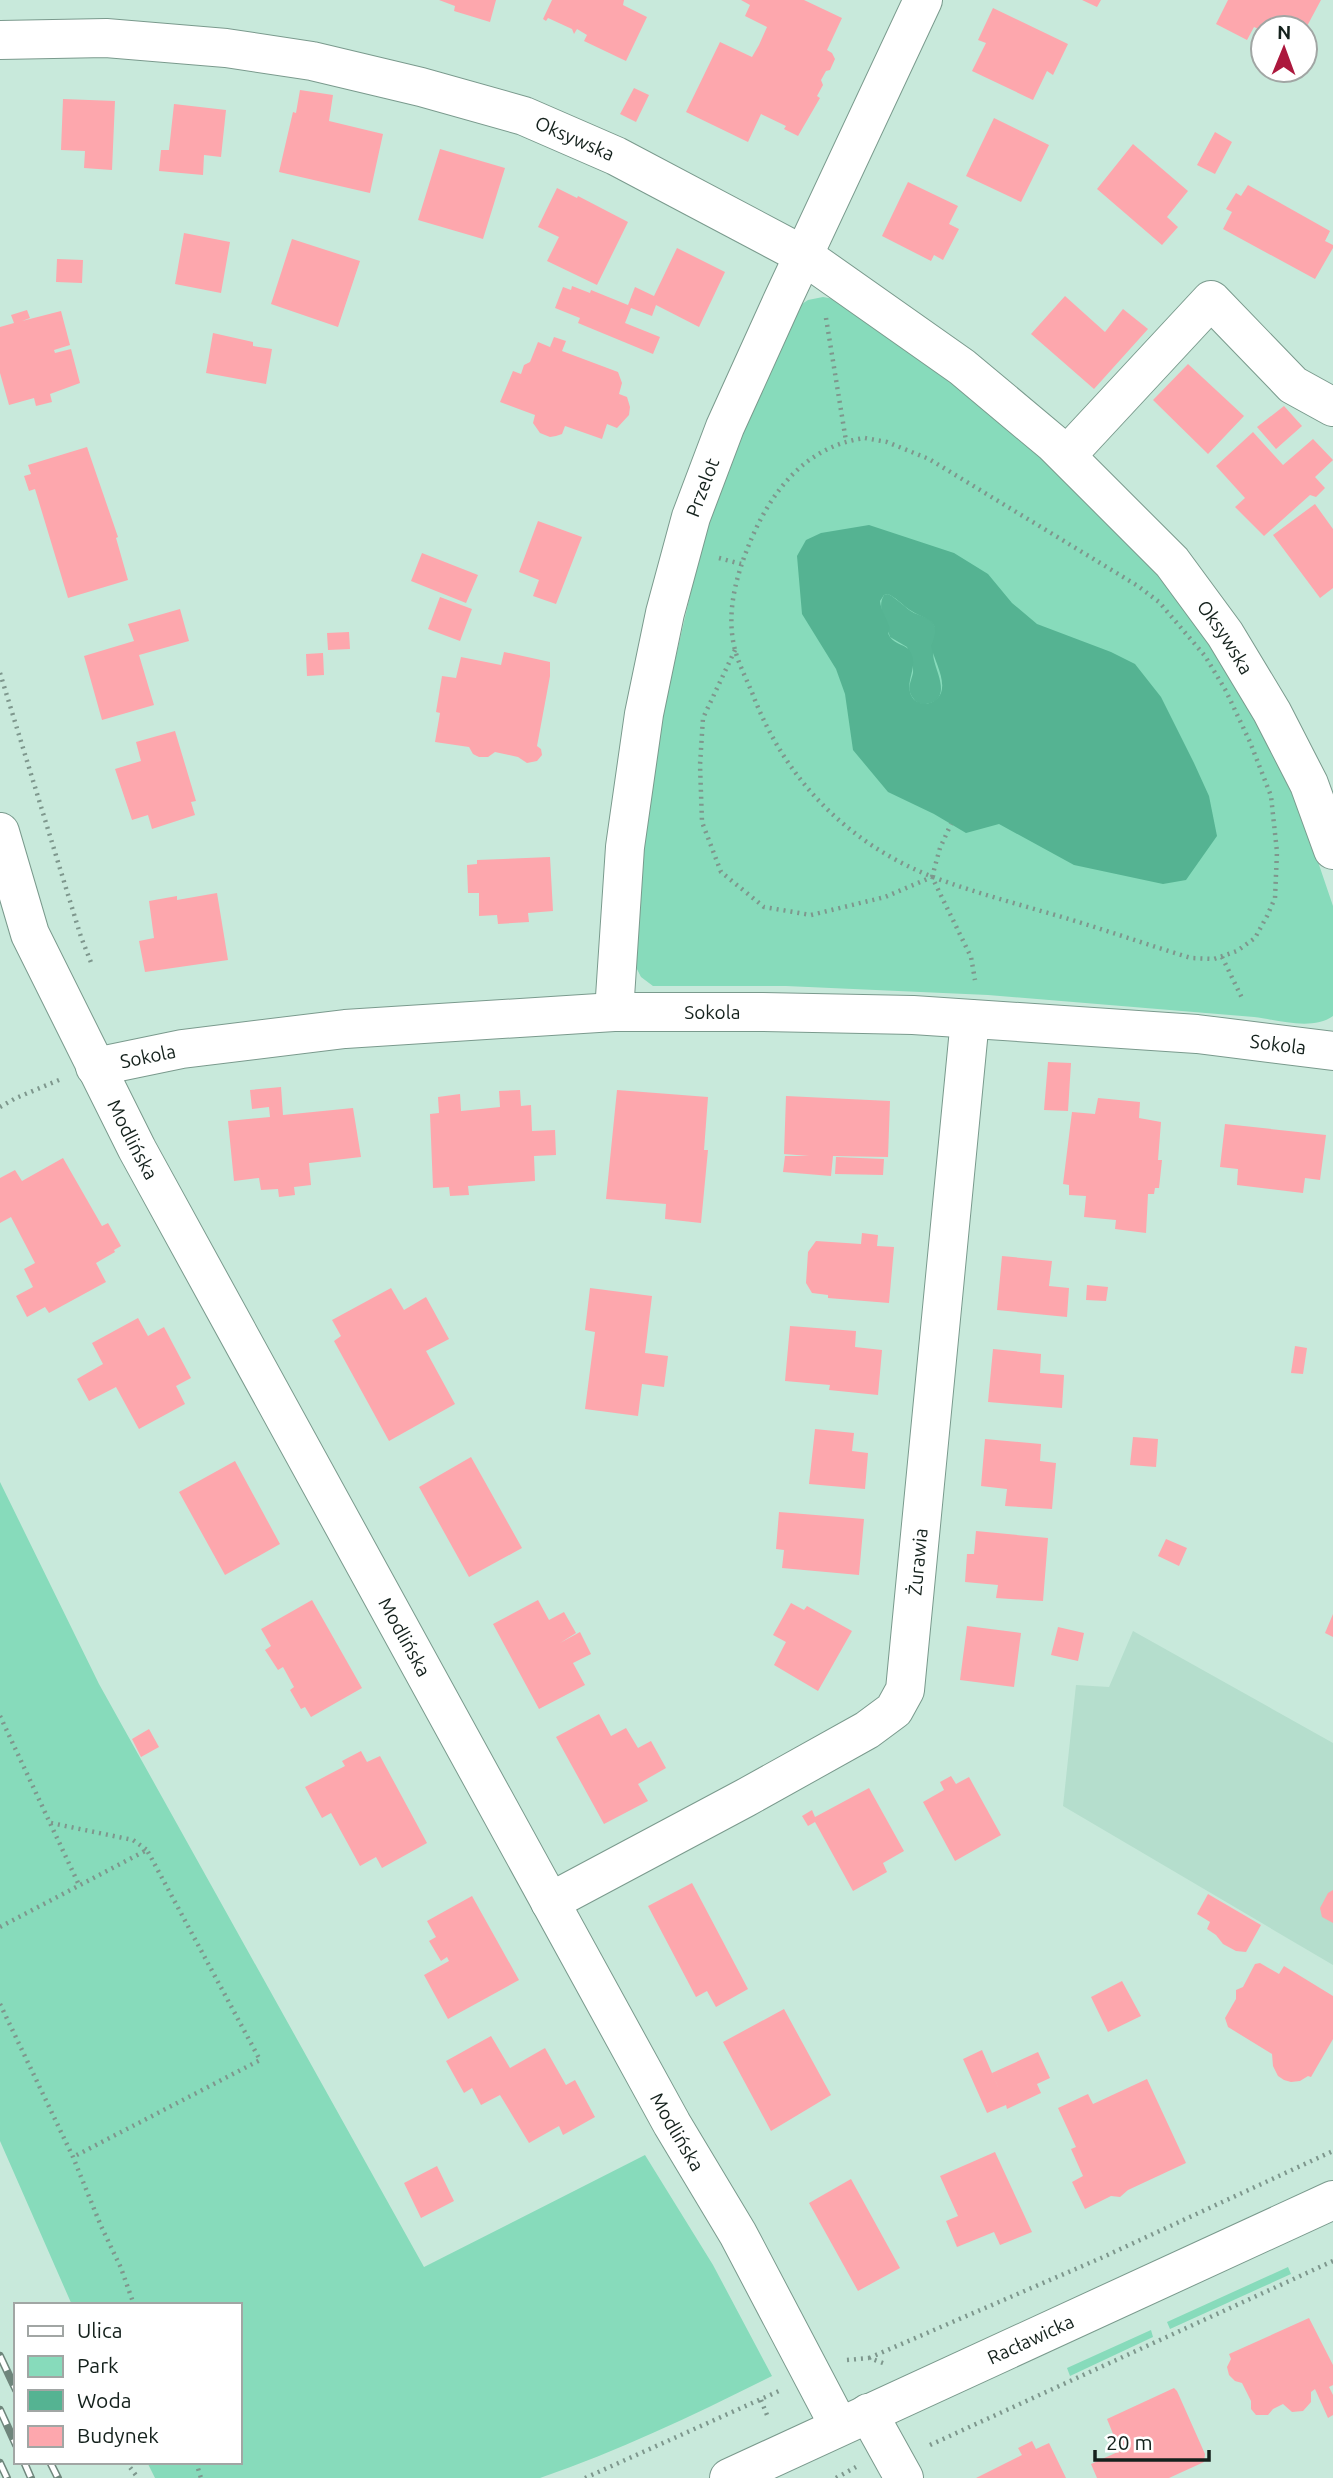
<svg xmlns="http://www.w3.org/2000/svg" width="1333" height="2478" viewBox="0 0 1333 2478" font-family="Ubuntu,sans-serif">
<style>
.built{fill:#b5decd}
.green{fill:#87dbbb}
.forest{fill:#57b594}
.water{fill:#55b392;fill-rule:evenodd}
.building{fill:#fda7ad}
.lines{fill:none;stroke-linecap:round;stroke-linejoin:round}
.minor-casing{stroke:#7a9a8d;stroke-width:40}
.path{stroke:#7e978d;stroke-width:4.5;stroke-dasharray:2 5;stroke-linecap:butt}
.minor{stroke:#fff;stroke-width:38}
.rail-casing{stroke:#6f867c;stroke-width:8}
.rail{stroke:#fff;stroke-width:5;stroke-dasharray:16;stroke-linecap:butt}
.labels{text-anchor:middle;stroke-width:5;stroke-linejoin:round;paint-order:stroke}
.street-label{font-size:19px;fill:#14211c;stroke:#fff}
</style>
<rect width="100%" height="100%" fill="#c8e9db"/>
<path class="built" d="M 1133,1631 L 1333,1743 L 1333,1965 L 1063,1806 L 1076,1685 L 1109,1687 Z"/>
<path class="green" d="M 823,297 L 834,299 L 956,385 L 1042,456 L 1126,537 L 1184,606 L 1242,695 L 1275,756 L 1294,796 L 1314,850 L 1333,906 L 1333,1016 C 1312,1031 1278,1020 1254,1017 L 988,995 L 786,986 L 653,986 L 641,977 L 634,963 L 644,810 L 664,708 L 702,544 L 728,466 L 796,308 L 808,300 Z
M 0,1482 L 99,1684 L 424,2267 L 645,2155 L 713,2265 L 772,2376 C 696,2414 621,2450 540,2478 L 155,2478 L 147,2462 L 240,2462 L 240,2305 L 72,2305 L 0,2141 Z
M 1288,2267 L 1291,2274 L 1170,2329 L 1167,2322 Z
M 1151,2330 L 1153,2337 L 1070,2376 L 1067,2368 Z"/>
<path class="forest" d="M 888,594 C 898,599 905,608 914,613 C 921,616 928,617 933,623 C 941,635 931,647 934,660 C 937,674 952,700 926,704 C 921,705 916,703 913,698 C 906,689 911,682 913,673 C 914,665 909,654 907,647 L 890,637 C 887,624 876,608 884,595 Z"/>
<path class="water" d="M 869,525 L 954,553 L 988,574 L 1012,603 L 1037,624 L 1111,652 L 1135,664 L 1161,697 L 1194,763 L 1209,796 L 1217,836 L 1186,880 L 1163,884 L 1074,865 L 999,824 L 966,833 L 934,814 L 888,792 L 853,750 L 845,694 L 836,669 L 802,614 L 797,556 L 806,540 L 821,533 ZM 888,594 C 896,598 901,603 907,608 C 924,621 944,617 931,646 C 934,660 946,679 941,693 C 935,706 917,708 911,695 C 905,681 918,668 911,653 C 907,644 895,645 890,637 C 886,631 891,633 889,626 C 886,617 881,611 880,601 L 884,595 Z"/>
<path class="building" d="M 439,0 L 496,0 L 490,22 L 454,11 L 455,6 Z
M 552,0 L 624,0 L 623,5 L 647,17 L 626,61 L 584,41 L 587,35 L 577,29 L 574,34 L 572,29 L 548,18 L 546,21 L 543,19 Z
M 741,0 L 804,0 L 842,18 L 827,50 L 832,53 L 835,59 L 830,70 L 826,71 L 821,80 L 823,85 L 817,96 L 820,98 L 798,136 L 784,129 L 786,126 L 761,114 L 748,142 L 686,112 L 720,42 L 752,57 L 759,45 L 767,27 L 745,16 L 750,5 Z
M 1082,0 L 1101,0 L 1097,7 Z
M 1228,0 L 1321,0 L 1306,28 L 1263,28 L 1263,31 L 1254,27 L 1247,40 L 1216,24 Z
M 993,8 L 1068,44 L 1053,75 L 1047,71 L 1033,100 L 972,71 L 986,43 L 978,40 Z
M 634,88 L 649,95 L 636,122 L 620,114 Z
M 300,90 L 333,95 L 329,121 L 383,134 L 370,193 L 279,172 L 293,112 L 296,113 Z
M 63,99 L 115,101 L 112,170 L 84,168 L 85,151 L 61,150 Z
M 174,104 L 226,110 L 221,157 L 204,155 L 203,175 L 159,171 L 161,150 L 169,150 Z
M 994,118 L 1049,145 L 1021,202 L 966,176 Z
M 1215,132 L 1232,142 L 1215,174 L 1197,165 Z
M 1133,144 L 1188,191 L 1167,217 L 1178,227 L 1162,245 L 1097,189 Z
M 440,149 L 505,168 L 483,239 L 418,220 Z
M 908,182 L 958,206 L 949,224 L 959,229 L 943,260 L 934,255 L 931,261 L 882,236 Z
M 1248,185 L 1330,231 L 1325,241 L 1333,245 L 1333,248 L 1315,279 L 1223,229 L 1232,212 L 1226,209 L 1236,193 L 1241,196 Z
M 557,188 L 577,198 L 578,196 L 628,222 L 597,285 L 547,261 L 559,237 L 538,227 Z
M 184,233 L 230,242 L 221,293 L 175,284 Z
M 292,239 L 360,261 L 338,327 L 271,304 Z
M 677,248 L 725,272 L 699,327 L 656,305 L 652,316 L 631,308 L 625,323 L 660,337 L 653,354 L 578,323 L 580,318 L 555,308 L 563,287 L 571,290 L 572,286 L 590,293 L 591,290 L 628,305 L 635,287 L 654,296 Z
M 57,259 L 83,260 L 82,283 L 56,282 Z
M 1065,296 L 1105,332 L 1123,309 L 1148,329 L 1094,389 L 1031,334 Z
M 27,310 L 30,318 L 22,321 L 61,311 L 70,345 L 54,350 L 55,353 L 71,349 L 80,383 L 50,394 L 52,402 L 36,406 L 34,398 L 9,405 L 0,373 L 0,327 L 14,323 L 11,315 Z
M 213,333 L 253,342 L 253,346 L 272,349 L 266,384 L 206,373 Z
M 554,337 L 566,341 L 562,351 L 618,372 L 622,383 L 619,394 L 627,397 L 630,407 L 629,415 L 617,428 L 607,424 L 602,439 L 565,426 L 562,434 L 556,436 L 550,437 L 540,433 L 533,423 L 535,415 L 500,402 L 513,371 L 521,374 L 524,365 L 530,362 L 538,342 L 550,347 Z
M 1188,364 L 1244,416 L 1208,454 L 1153,400 Z
M 1284,406 L 1302,426 L 1276,449 L 1257,427 Z
M 1253,432 L 1283,465 L 1313,439 L 1333,460 L 1315,477 L 1325,488 L 1316,497 L 1310,495 L 1264,536 L 1235,507 L 1245,498 L 1216,466 Z
M 87,447 L 118,537 L 116,538 L 128,580 L 68,598 L 35,489 L 29,491 L 24,476 L 31,474 L 28,465 Z
M 1315,504 L 1333,529 L 1333,588 L 1320,598 L 1273,535 Z
M 538,521 L 582,537 L 556,604 L 533,596 L 539,580 L 519,572 Z
M 422,553 L 478,575 L 466,603 L 411,581 Z
M 440,597 L 472,609 L 460,641 L 428,629 Z
M 180,609 L 189,641 L 139,655 L 154,705 L 102,720 L 84,656 L 134,641 L 128,624 Z
M 349,632 L 350,649 L 328,650 L 327,633 Z
M 504,652 L 550,662 L 550,676 L 537,746 L 541,749 L 542,755 L 537,761 L 527,763 L 518,757 L 495,752 L 488,757 L 479,757 L 473,754 L 469,747 L 435,742 L 440,713 L 436,712 L 442,676 L 456,678 L 461,657 L 501,665 Z
M 323,653 L 324,675 L 307,676 L 306,654 Z
M 175,731 L 196,801 L 191,802 L 195,815 L 152,829 L 148,815 L 132,820 L 115,769 L 141,761 L 136,742 Z
M 550,857 L 553,911 L 528,913 L 529,922 L 498,924 L 497,915 L 479,916 L 479,893 L 468,893 L 467,865 L 477,864 L 477,860 Z
M 217,893 L 228,960 L 145,972 L 139,941 L 154,938 L 149,901 L 177,896 L 177,900 Z
M 1048,1062 L 1071,1063 L 1068,1111 L 1044,1110 Z
M 281,1087 L 283,1115 L 353,1108 L 361,1157 L 309,1163 L 311,1185 L 294,1187 L 295,1195 L 279,1197 L 278,1189 L 261,1190 L 259,1178 L 234,1181 L 228,1121 L 270,1117 L 269,1107 L 252,1109 L 250,1090 Z
M 520,1090 L 521,1106 L 531,1105 L 532,1131 L 555,1130 L 556,1155 L 534,1156 L 535,1181 L 468,1186 L 469,1195 L 450,1196 L 449,1187 L 433,1188 L 430,1114 L 439,1113 L 438,1097 L 460,1094 L 461,1111 L 481,1109 L 500,1107 L 499,1091 Z
M 617,1090 L 708,1097 L 704,1150 L 708,1150 L 701,1223 L 665,1219 L 666,1204 L 606,1199 Z
M 786,1096 L 890,1101 L 888,1157 L 833,1156 L 831,1176 L 783,1172 L 785,1156 L 809,1156 L 784,1154 Z
M 1098,1098 L 1140,1102 L 1139,1118 L 1161,1122 L 1158,1160 L 1162,1160 L 1159,1188 L 1155,1188 L 1154,1194 L 1148,1194 L 1146,1233 L 1115,1229 L 1116,1220 L 1084,1217 L 1086,1196 L 1069,1195 L 1069,1185 L 1063,1184 L 1072,1112 L 1095,1114 Z
M 1225,1124 L 1326,1135 L 1320,1180 L 1305,1178 L 1303,1193 L 1237,1185 L 1238,1169 L 1220,1167 Z
M 836,1157 L 884,1159 L 883,1175 L 835,1174 Z
M 63,1158 L 102,1226 L 108,1223 L 121,1246 L 114,1250 L 115,1252 L 96,1263 L 106,1282 L 49,1313 L 45,1307 L 27,1317 L 16,1296 L 33,1287 L 24,1269 L 35,1263 L 11,1217 L 0,1223 L 0,1178 L 15,1170 L 22,1181 Z
M 862,1233 L 878,1235 L 877,1246 L 894,1247 L 889,1303 L 828,1298 L 828,1295 L 812,1293 L 806,1283 L 808,1252 L 816,1241 L 861,1244 Z
M 1002,1256 L 1052,1261 L 1049,1286 L 1069,1288 L 1067,1317 L 997,1310 Z
M 1087,1285 L 1108,1287 L 1106,1301 L 1086,1300 Z
M 391,1288 L 404,1310 L 426,1297 L 449,1339 L 426,1351 L 455,1404 L 389,1441 L 334,1341 L 341,1336 L 332,1320 Z
M 590,1288 L 652,1296 L 645,1353 L 668,1356 L 664,1387 L 642,1384 L 638,1416 L 585,1409 L 595,1332 L 585,1330 Z
M 138,1318 L 148,1336 L 164,1327 L 191,1378 L 176,1386 L 185,1404 L 139,1429 L 116,1387 L 89,1401 L 77,1379 L 103,1364 L 92,1343 Z
M 790,1326 L 856,1331 L 855,1347 L 882,1350 L 878,1395 L 829,1390 L 830,1385 L 785,1381 Z
M 1295,1346 L 1307,1348 L 1303,1374 L 1291,1373 Z
M 993,1349 L 1041,1354 L 1040,1373 L 1064,1375 L 1062,1408 L 988,1402 Z
M 815,1429 L 854,1433 L 852,1451 L 868,1453 L 865,1489 L 809,1484 Z
M 1133,1437 L 1158,1439 L 1156,1467 L 1130,1465 Z
M 985,1439 L 1041,1444 L 1040,1461 L 1056,1463 L 1052,1509 L 1005,1506 L 1007,1489 L 981,1486 Z
M 471,1457 L 522,1548 L 469,1577 L 419,1487 Z
M 235,1461 L 280,1544 L 225,1575 L 179,1492 Z
M 779,1512 L 864,1519 L 859,1575 L 782,1568 L 784,1550 L 776,1549 Z
M 976,1531 L 1048,1538 L 1043,1601 L 996,1598 L 998,1585 L 965,1582 L 967,1554 L 974,1554 Z
M 1166,1539 L 1187,1548 L 1179,1566 L 1158,1556 Z
M 312,1600 L 362,1688 L 311,1717 L 305,1707 L 301,1709 L 290,1690 L 294,1687 L 283,1667 L 278,1670 L 265,1650 L 271,1646 L 261,1629 Z
M 538,1600 L 549,1620 L 564,1612 L 576,1633 L 560,1643 L 580,1632 L 591,1654 L 573,1663 L 585,1685 L 539,1709 L 493,1624 Z
M 791,1603 L 804,1610 L 807,1606 L 852,1631 L 818,1691 L 774,1665 L 786,1642 L 773,1635 Z
M 1333,1614 L 1333,1637 L 1325,1633 Z
M 967,1626 L 1021,1633 L 1014,1687 L 960,1680 Z
M 1058,1627 L 1084,1633 L 1078,1661 L 1051,1655 Z
M 599,1714 L 611,1736 L 626,1728 L 638,1748 L 651,1741 L 666,1768 L 638,1784 L 648,1801 L 604,1824 L 556,1737 Z
M 149,1729 L 159,1747 L 141,1757 L 132,1739 Z
M 361,1751 L 367,1762 L 380,1756 L 427,1843 L 382,1868 L 376,1857 L 360,1866 L 331,1813 L 322,1818 L 305,1787 L 345,1766 L 342,1761 Z
M 951,1776 L 956,1784 L 969,1777 L 1001,1835 L 955,1861 L 923,1802 L 944,1790 L 940,1782 Z
M 869,1788 L 904,1851 L 883,1863 L 887,1872 L 853,1891 L 815,1822 L 808,1826 L 802,1816 L 812,1810 L 815,1817 Z
M 692,1883 L 748,1989 L 716,2007 L 707,1991 L 696,1997 L 648,1906 Z
M 1333,1890 L 1333,1923 L 1322,1917 L 1320,1908 L 1328,1893 Z
M 1208,1894 L 1261,1925 L 1246,1952 L 1236,1951 L 1223,1944 L 1216,1935 L 1207,1929 L 1210,1922 L 1197,1914 Z
M 472,1896 L 519,1980 L 448,2019 L 424,1975 L 449,1961 L 447,1957 L 441,1961 L 429,1941 L 436,1937 L 427,1921 Z
M 1260,1963 L 1279,1974 L 1284,1966 L 1333,1996 L 1333,2039 L 1311,2077 L 1308,2076 L 1300,2081 L 1291,2082 L 1284,2080 L 1278,2076 L 1273,2066 L 1272,2054 L 1228,2027 L 1225,2018 L 1236,1999 L 1236,1990 L 1243,1987 L 1255,1964 Z
M 1122,1981 L 1141,2016 L 1108,2032 L 1091,1997 Z
M 784,2009 L 831,2095 L 771,2131 L 723,2042 Z
M 491,2036 L 510,2068 L 545,2048 L 566,2085 L 575,2080 L 595,2117 L 563,2135 L 559,2126 L 529,2143 L 500,2095 L 481,2105 L 472,2088 L 464,2093 L 446,2061 Z
M 982,2050 L 1001,2094 L 992,2073 L 1038,2052 L 1050,2078 L 1037,2084 L 1041,2093 L 1007,2109 L 1006,2105 L 987,2113 L 963,2059 Z
M 1147,2079 L 1186,2163 L 1128,2190 L 1120,2197 L 1111,2196 L 1085,2209 L 1072,2182 L 1083,2176 L 1071,2149 L 1076,2147 L 1058,2108 L 1088,2094 L 1093,2104 Z
M 995,2152 L 1032,2232 L 1000,2245 L 994,2232 L 957,2247 L 946,2221 L 958,2216 L 940,2176 Z
M 437,2166 L 454,2201 L 421,2218 L 404,2183 Z
M 851,2179 L 900,2268 L 858,2291 L 809,2203 Z
M 1309,2318 L 1333,2365 L 1333,2385 L 1329,2387 L 1333,2395 L 1333,2415 L 1328,2418 L 1315,2389 L 1311,2392 L 1311,2402 L 1303,2411 L 1292,2412 L 1283,2404 L 1273,2409 L 1268,2415 L 1256,2415 L 1251,2409 L 1251,2401 L 1242,2383 L 1235,2381 L 1229,2375 L 1227,2367 L 1231,2359 L 1229,2354 Z
M 1174,2388 L 1177,2391 L 1205,2454 L 1204,2462 L 1169,2478 L 1097,2478 L 1091,2464 L 1120,2451 L 1107,2419 Z
M 1032,2441 L 1036,2449 L 1049,2443 L 1066,2478 L 976,2478 L 1022,2455 L 1018,2448 Z"/>
<g class="lines">
<defs>
<g id="minor">
<path id="s1" d="M 0,40 L 106,38 L 226,48 L 312,61 L 421,87 L 524,116 L 616,156 L 803,255 L 962,367 L 1054,444 L 1172,562 L 1225,634 L 1272,712 L 1309,784 L 1333,850"/>
<path d="M 1067,455 L 1211,300 L 1293,385 L 1333,407"/>
<path id="s2" d="M 0,832 L 30,934 L 137,1149 L 672,2124 L 738,2234 L 839,2426"/>
<path id="s3" d="M 614,1012 L 625,847 L 644,714 L 665,613 L 691,517 L 725,427 L 783,299 L 923,0"/>
<path id="s4" d="M 95,1067 L 182,1049 L 345,1029 L 614,1012 L 763,1012 L 913,1015 L 1197,1034 L 1333,1051"/>
<path id="s5" d="M 550,1902 L 745,1798 L 867,1730 L 894,1710 L 905,1690 L 970,1019"/>
<path d="M 868,2413 L 904,2478"/>
<path id="s6" d="M 729,2478 L 1333,2200"/>
</g>
</defs>
<use href="#minor" class="minor-casing"/>
<path class="path" d="M 826,318 L 846,441
M 865,438 L 887,442 L 929,459 L 1138,586 L 1159,602 L 1205,656 L 1226,691 L 1250,742 L 1271,796 L 1277,852 L 1275,898 L 1267,916 L 1255,938 L 1237,951 L 1214,959 L 1191,958 C 1145,944 1100,928 1055,915 C 1014,903 973,892 933,877 C 848,844 785,779 753,695 C 747,680 739,665 735,650 C 726,615 735,580 748,547 C 769,494 804,446 865,438 Z
M 719,558 L 741,564
M 735,650 L 703,718 L 700,765 L 702,822 L 721,872 L 764,907 L 811,915 L 885,897 L 932,877 L 971,957 L 975,980
M 0,673 L 81,937 L 92,965
M 932,877 L 940,848 L 951,824
M 1222,957 L 1243,1000
M 0,1107 L 16,1098 L 59,1080
M 0,1716 L 79,1885
M 51,1823 L 133,1840 L 147,1850
M 0,1927 L 147,1850 L 260,2060 L 73,2157
M 0,2004 L 73,2157 L 101,2226 L 121,2268 L 134,2305
M 869,2358 L 1101,2258 L 1333,2151
M 847,2360 L 869,2358 L 883,2363
M 761,2400 L 767,2415
M 930,2445 L 1333,2261
M 126,2462 L 138,2478
M 196,2462 L 201,2478
M 585,2478 L 779,2391
M 836,2478 L 856,2467"/>
<use href="#minor" class="minor"/>
<defs>
<path id="rail" d="M 0,2356 L 16,2390
M 0,2410 L 16,2445
M 24,2462 L 31,2478
M 50,2462 L 58,2478
M 0,2463 L 7,2478"/>
</defs>
<use href="#rail" class="rail-casing"/>
<use href="#rail" class="rail"/>
</g>
<g class="labels">
<g class="street-label">
<text dy="7" stroke="none"><textPath href="#s1" startOffset="588">Oksywska</textPath></text>
<text dy="7" stroke="none"><textPath href="#s3" startOffset="534">Przelot</textPath></text>
<text dy="7" stroke="none"><textPath href="#s1" startOffset="1418">Oksywska</textPath></text>
<text dy="7" stroke="none"><textPath href="#s4" startOffset="621">Sokola</textPath></text>
<text dy="7" stroke="none"><textPath href="#s4" startOffset="1188">Sokola</textPath></text>
<text dy="7" stroke="none"><textPath href="#s4" startOffset="54">Sokola</textPath></text>
<text dy="7" stroke="none"><textPath href="#s2" startOffset="336">Modlińska</textPath></text>
<text dy="7" stroke="none"><textPath href="#s5" startOffset="546">Żurawia</textPath></text>
<text dy="7" stroke="none"><textPath href="#s2" startOffset="903">Modlińska</textPath></text>
<text dy="7" stroke="none"><textPath href="#s2" startOffset="1468">Modlińska</textPath></text>
<text dy="7" stroke="none"><textPath href="#s6" startOffset="332">Racławicka</textPath></text>
</g>
</g>
<rect x="14" y="2303" width="228" height="161" fill="#ffffff" stroke="#a1a6a4" stroke-width="2"/>
<rect x="28" y="2326" width="35" height="10" fill="#ffffff" stroke="#a1a6a4" stroke-width="2"/>
<text x="77" y="2338" font-size="21" fill="#14211c">Ulica</text>
<rect x="28" y="2356" width="35" height="21" fill="#87dbbb" stroke="#a1a6a4" stroke-width="2"/>
<text x="77" y="2373" font-size="21" fill="#14211c">Park</text>
<rect x="28" y="2390" width="35" height="21" fill="#55b392" stroke="#a1a6a4" stroke-width="2"/>
<text x="77" y="2408" font-size="21" fill="#14211c">Woda</text>
<rect x="28" y="2426" width="35" height="21" fill="#fda7ad" stroke="#a1a6a4" stroke-width="2"/>
<text x="77" y="2443" font-size="21" fill="#14211c">Budynek</text>
<g transform="translate(1284 49) rotate(1)"><circle r="33" fill="#ffffff" stroke="#a1a6a4" stroke-width="2"/>
<path d="M0-5L12 26L0 18L-12 26Z" fill="#ac183d"/>
<text y="-10" font-size="19" font-weight="bold" text-anchor="middle" fill="#14211c">N</text>
</g>
<path d="M1095 2450v10h114v-10" fill="none" stroke="#14211c" stroke-width="3.5"/>
<text x="1106" y="2450" font-size="21" fill="#14211c" stroke="#ffffff" stroke-width="5" paint-order="stroke">20 m</text>
</svg>
